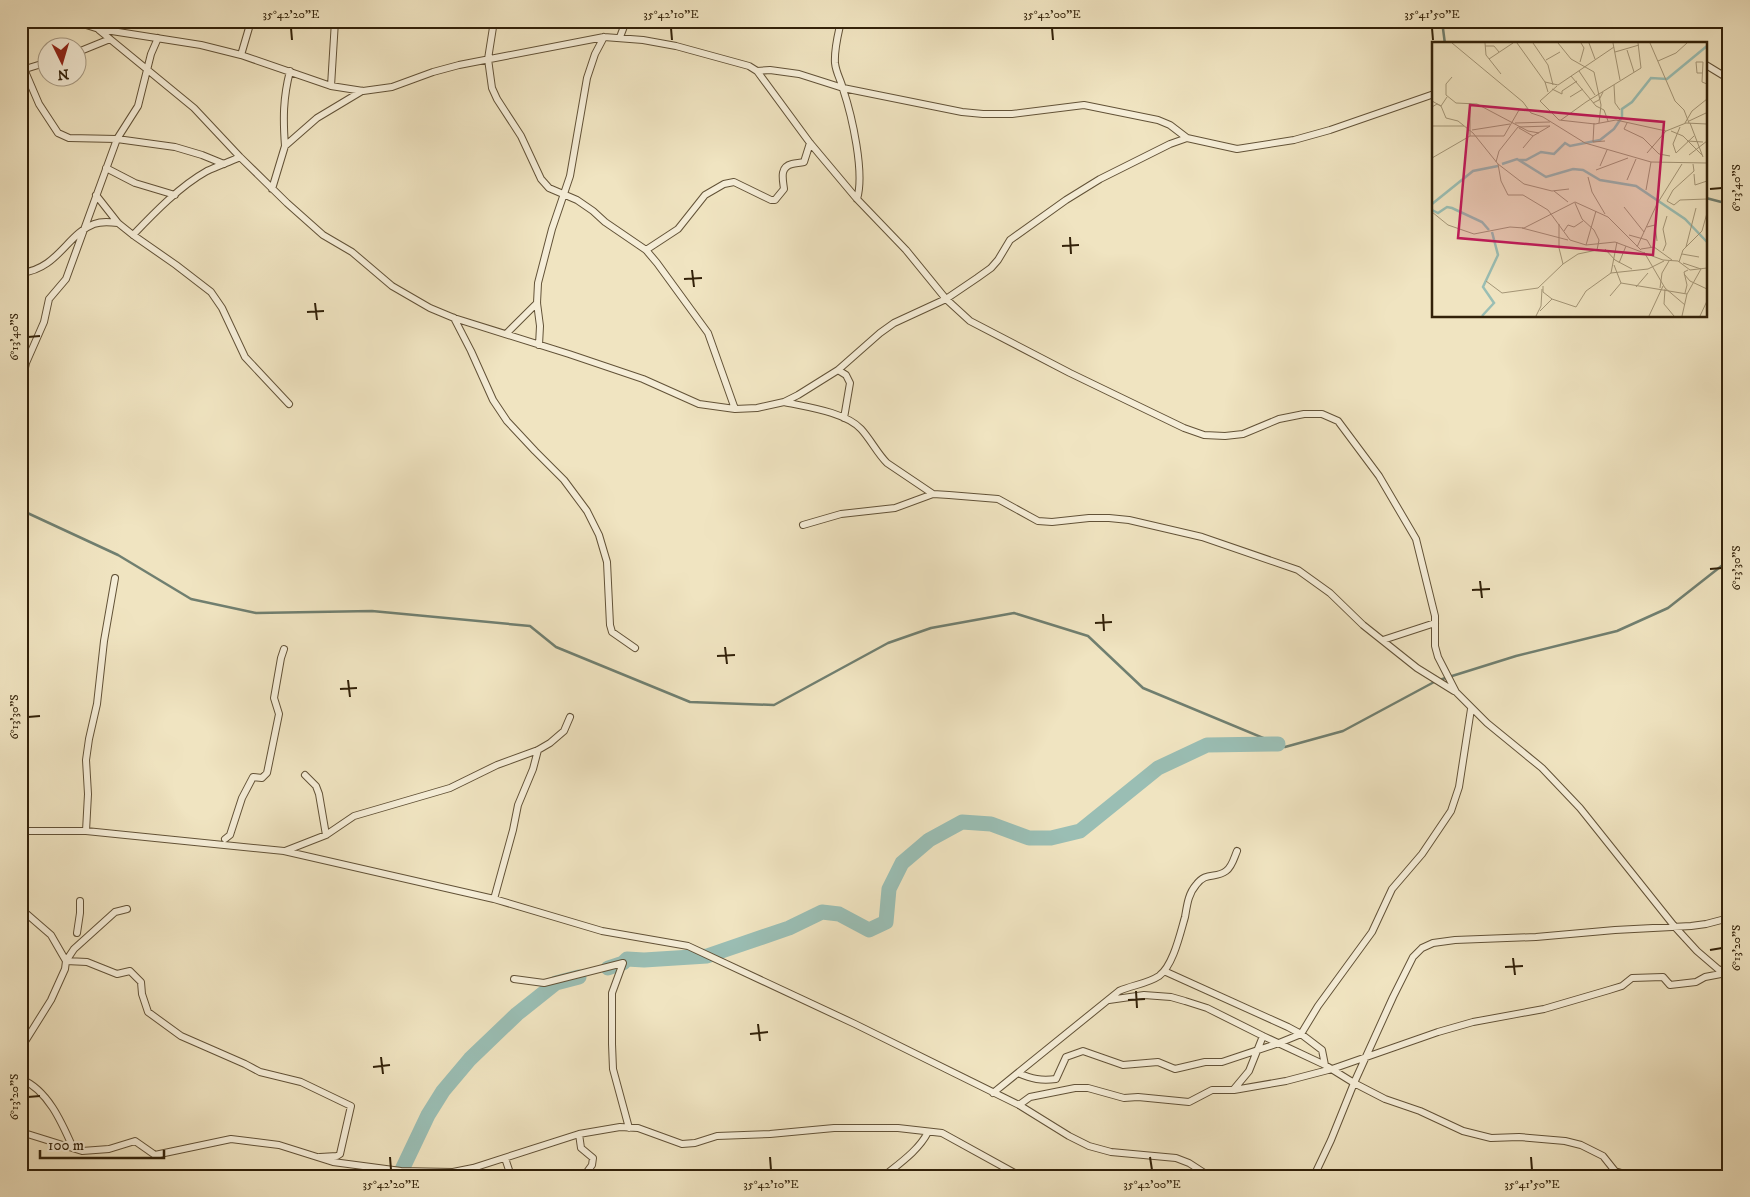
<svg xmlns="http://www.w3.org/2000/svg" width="1750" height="1197" viewBox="0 0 1750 1197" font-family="'IM FELL DW Pica',serif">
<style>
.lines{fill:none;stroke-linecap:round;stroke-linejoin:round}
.stream{stroke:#707f70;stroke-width:2.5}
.river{stroke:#9abeb4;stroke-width:15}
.street-casing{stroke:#625237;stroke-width:8}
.street{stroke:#f5edd7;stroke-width:6}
.ticks{fill:none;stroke:#322109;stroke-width:2}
.inset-river{fill:none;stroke:#9abeb4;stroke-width:2.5}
.inset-road{fill:none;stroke:#a49677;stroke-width:1}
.view{fill:#c2185b;fill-opacity:0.15;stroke:#c2185b;stroke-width:2.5}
.inset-edge{fill:none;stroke:#322109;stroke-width:2.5}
.neatline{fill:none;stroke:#322109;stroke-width:2}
.ticks-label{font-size:12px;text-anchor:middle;fill:#322109}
</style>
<rect width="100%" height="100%" fill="#f0e4c1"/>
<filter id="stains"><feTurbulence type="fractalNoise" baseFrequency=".004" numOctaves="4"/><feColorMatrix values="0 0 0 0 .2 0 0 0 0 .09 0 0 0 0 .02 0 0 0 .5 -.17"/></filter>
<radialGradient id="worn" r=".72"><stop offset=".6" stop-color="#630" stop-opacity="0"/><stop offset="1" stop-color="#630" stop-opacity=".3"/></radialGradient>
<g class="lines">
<path class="stream" d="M 1442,21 L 1445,44
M 1706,198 L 1729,204
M 21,510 L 118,555 L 191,599 L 256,613 L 372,611 L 530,626 L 556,647 L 690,702 L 774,705 L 888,643 L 931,628 L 1014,613 L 1088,636 L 1143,688 L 1285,747 L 1343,731 L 1436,681 L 1516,656 L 1617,631 L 1668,608 L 1729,560"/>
<path class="river" d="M 608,968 L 623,963 L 627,959 L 644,960 L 707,956 L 789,928 L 822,912 L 839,914 L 869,930 L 886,922 L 889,889 L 902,863 L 929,840 L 962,822 L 991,824 L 1029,838 L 1051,838 L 1080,831 L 1158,768 L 1207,745 L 1278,744
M 399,1176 L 428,1115 L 443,1091 L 470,1059 L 517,1014 L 556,983 L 579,977"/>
<defs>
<path id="street" d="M 73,21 L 99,29 L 201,45 L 241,55 L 331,86 L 363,91 L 392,87 L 433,72 L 459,65 L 604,37 L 643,40 L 676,46 L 749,66 L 757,71 L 810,143 L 857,199 L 906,250 L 946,299 L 970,321 L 1070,373 L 1184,428 L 1204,435 L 1225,436 L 1243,434 L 1279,419 L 1304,414 L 1322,414 L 1338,421 L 1379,476 L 1416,539 L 1432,604 L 1435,616 L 1435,646 L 1438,657 L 1456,692 L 1487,723 L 1542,768 L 1580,808 L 1675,927 L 1697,951 L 1718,969 L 1729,974
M 494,21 L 488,59 L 492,88 L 497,99 L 521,136 L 541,179 L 549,188 L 577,200 L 593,211 L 605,222 L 646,250 L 657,263 L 708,333 L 735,409
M 841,21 C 838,35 834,49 835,63 C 836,73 841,80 843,89 C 852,116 865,173 857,199
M 99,30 L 194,108 L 240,157 L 287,203 L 323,235 L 352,252 L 392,286 L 430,308 L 454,318 L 569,354 L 643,379 L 699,404 L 735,409 L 757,408 L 784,402 L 798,395 L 838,370 L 880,333 L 894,323 L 946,299 L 977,278 L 991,268 L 998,260 L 1010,240 L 1066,200 L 1100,179 L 1170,144 L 1187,138 L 1237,149 L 1294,140 L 1330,130 L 1434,94
M 620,37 L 626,21
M 78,52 L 110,39
M 241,55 L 251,21
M 1706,65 L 1729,79
M 24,69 L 39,104 L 58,133 L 69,138 L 117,139 L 175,147 L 202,155 L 224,164
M 22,70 L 48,62
M 757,71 L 770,70 L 799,74 L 843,88 L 962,112 L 983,114 L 1012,114 L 1084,105 L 1158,120 L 1170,125 L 1187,138
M 331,86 L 335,21
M 285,146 C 283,119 283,98 290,71
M 106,168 L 135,183 L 175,195
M 272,189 L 285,146 L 317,118 L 362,91
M 96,195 L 118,223 L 133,235 L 176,265 L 211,292 L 222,308 L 245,357 L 289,404
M 133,235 C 154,213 180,186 207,171 C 218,166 229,162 240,157
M 646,250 L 678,229 L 705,195 L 724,184 L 734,182 L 771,200 L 775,200 L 784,189 C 783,180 779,167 792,164 C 796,163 800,163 804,162 L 810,143
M 21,273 C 58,269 67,234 94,224 C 102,221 110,222 118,223
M 454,318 L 471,351 L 493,400 L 507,421 L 535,451 L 564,480 L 587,511 L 599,535 L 607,562 L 610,625 L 612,632 L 635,648
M 506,334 L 537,303
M 539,345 L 540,326 L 537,303 L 538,283 L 552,229 L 570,176 L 587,78 L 595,54 L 604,37
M 838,370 L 846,375 L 850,383 L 844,418
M 784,402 C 807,407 845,412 861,429 C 871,440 877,453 887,463 L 933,494
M 21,405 L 23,397 L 22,382 L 26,363 L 44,322 L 49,299 L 66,279 L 117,139 L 138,106 L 151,54 L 158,38
M 803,525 L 841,514 L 895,508 L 933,494 L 949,495 L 998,499 L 1038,521 L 1052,522 L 1089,518 L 1109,518 L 1129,520 L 1202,537 L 1298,570 L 1330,593 L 1363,625 L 1417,668 L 1454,691
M 1383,640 L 1435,623
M 305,775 L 316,786 L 319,794 L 326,835
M 21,831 L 86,831 L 284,851 L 494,899 L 602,931 L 688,946 L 855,1024 L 1019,1105 L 1069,1136 L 1089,1146 L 1111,1152 L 1176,1158 L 1189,1163 L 1209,1176
M 86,831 L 88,794 L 86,760 L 89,739 L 97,704 L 104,641 L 115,578
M 225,839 L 230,835 L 242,798 L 253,777 L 262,778 L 267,773 L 279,714 L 274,698 L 281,658 L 284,649
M 285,851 L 326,835 L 354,816 L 450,788 L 497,765 L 538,750 L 550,743 L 564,731 L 570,717
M 494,899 L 513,830 L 518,805 L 533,769 L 538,750
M 21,909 L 51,935 L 66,961 L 87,962 L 117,974 L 130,971 L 141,982 L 142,994 L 148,1012 L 181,1036 L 245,1064 L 260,1072 L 301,1082 L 351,1106 L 340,1154 L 337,1156 L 320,1157
M 1725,920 L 1729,956
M 77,933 L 80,913 L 80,901
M 1164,971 L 1288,1027 L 1301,1034 L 1322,1050 L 1325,1065
M 514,979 L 544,983 L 623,963 L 612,993 L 612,1044 L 613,1069 L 629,1128
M 1109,1000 L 1144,995 L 1171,997 L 1185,1001 L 1207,1008 L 1263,1036 L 1325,1065 L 1354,1083 L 1385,1099 L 1420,1111 L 1463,1131 L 1491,1138 L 1519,1137 L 1565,1141 L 1581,1145 L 1603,1156 L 1615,1171 L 1631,1176
M 21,1048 L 51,1000 L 65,969 L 66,961 L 74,949 L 115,912 L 127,909
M 1018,1073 C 1032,1079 1041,1081 1056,1079 L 1066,1057 L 1083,1051 L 1123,1065 L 1158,1062 L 1175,1069 L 1205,1062 L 1222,1062 L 1279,1043 L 1301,1034 L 1318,1006 L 1372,932 L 1392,889 L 1422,854 L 1451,811 L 1459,787 L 1471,709
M 21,1079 C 48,1090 62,1123 73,1148
M 1234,1089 L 1249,1071 L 1263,1036
M 993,1093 L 1119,991 C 1132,985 1147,984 1159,976 C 1173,966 1180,934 1185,917 C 1187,906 1188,894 1196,885 C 1206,871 1216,879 1226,871 C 1232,867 1234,858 1237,851
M 1019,1105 L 1030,1097 L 1075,1088 L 1088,1088 L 1124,1098 L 1138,1097 L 1189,1102 L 1212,1090 L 1234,1090 L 1286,1081 L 1332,1069 L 1438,1032 L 1473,1022 L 1544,1009 L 1609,990 L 1622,986 L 1632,978 L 1663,977 L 1670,985 L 1696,982 L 1705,977 L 1726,973
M 21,1132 L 82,1151 L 109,1149 L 135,1141 L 155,1155 L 231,1139 L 279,1145 L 333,1162 L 401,1171 L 453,1172 L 473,1168 L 579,1134 L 620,1127 L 638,1128 L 682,1144 L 695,1143 L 717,1136 L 770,1134 L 834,1128 L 898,1128 L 942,1133 L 1020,1176
M 579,1134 L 581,1148 L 593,1158 L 592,1165 L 584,1176
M 505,1158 L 511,1176
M 884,1176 C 900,1163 919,1150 928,1132
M 1314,1176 L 1331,1140 L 1354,1083 L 1393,997 L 1413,957 L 1422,948 L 1433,943 L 1455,940 L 1536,937 L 1615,930 L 1691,926 L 1706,924 L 1729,918"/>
</defs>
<use href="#street" class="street-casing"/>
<use href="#street" class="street"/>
</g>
<path class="ticks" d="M 291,28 L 292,40M 671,28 L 672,40M 1052,28 L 1053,40M 1432,28 L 1433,40M 1710,189 L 1722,188M 1070,237 L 1071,254M 1062,246 L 1079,245M 692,270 L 694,287M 684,279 L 702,278M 315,303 L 317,320M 307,312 L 324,311M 28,337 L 40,336M 1710,569 L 1722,568M 1480,581 L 1482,598M 1472,590 L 1490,589M 1103,614 L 1104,631M 1095,623 L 1112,622M 725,647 L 727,664M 717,656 L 735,655M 348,680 L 350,697M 340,689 L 357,688M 28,717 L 40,716M 1710,950 L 1722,948M 1513,958 L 1515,975M 1505,967 L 1523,966M 1136,991 L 1137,1008M 1128,1000 L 1145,999M 758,1024 L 760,1041M 750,1034 L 768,1032M 381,1057 L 383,1074M 373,1067 L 390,1065M 28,1097 L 40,1096M 390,1157 L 391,1170M 770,1157 L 771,1170M 1150,1157 L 1152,1170M 1531,1157 L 1532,1170"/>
<g transform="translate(1432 42)">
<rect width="275" height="275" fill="#f0e4c1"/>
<path class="inset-river" d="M 86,118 L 94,118 L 109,110 L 122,112 L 133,101 L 138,104 L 168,98 L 182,87 L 190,75 L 190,67 L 200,60 L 219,36 L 235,37 L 275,4M 70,122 L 85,117 L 114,135 L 141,127 L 151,128 L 168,138 L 204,144 L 253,177 L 275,200M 0,162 L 41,129 L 66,124M 0,168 L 6,171 L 15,165 L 20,166 L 50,180 L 57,188M 50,274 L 62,261 L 51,245 L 66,213 L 60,190"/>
<path class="inset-road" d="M 20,1 L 91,60 L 99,71 L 111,75 L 153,101 L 219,120 L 275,121M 53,1 L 54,13 L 69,32M 85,1 L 113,40 L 116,50M 101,1 L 116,23 L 121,43M 126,1 L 139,17 L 162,30 L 169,63 L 167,81M 157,1 L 163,17M 181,1 L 188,38M 218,1 L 243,59 L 252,68 L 257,81M 53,4 L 62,4 L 67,10M 195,8 L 202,30M 183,10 L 207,3M 57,17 L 81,1M 114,18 L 128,10M 226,19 L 244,11 L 255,1M 148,20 L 152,6 L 149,1M 147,29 L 163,53M 270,31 L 265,31 L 264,20 L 271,20 L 270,40 L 275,42M 139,34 L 164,64 L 172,68 L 176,79M 20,35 L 14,42 L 14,53 L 24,61 L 45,62 L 96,89 L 107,91M 113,40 L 126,43 L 182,5M 182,43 L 183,61 L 188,68M 125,44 L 108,59 L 127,78 L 163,82 L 184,78 L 234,89M 120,47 L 130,52 L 130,49 L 145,39M 138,55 L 151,47M 0,59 L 9,64 L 14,76 L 26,79 L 41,91 L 66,122 L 69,139 L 76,153 L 91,153 L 116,168 L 138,198 L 154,203 L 183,200 L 231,218 L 246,219 L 258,228 L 275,226M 154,60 L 209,26 L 206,1M 161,61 L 167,58 L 171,50M 0,65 L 5,62 L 9,64 L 15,55M 275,67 L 275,94M 129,78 L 154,60M 257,79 L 274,71M 83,81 L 118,80M 162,81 L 161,100 L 173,99M 195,81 L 192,87 L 211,96 L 227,112 L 238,114M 253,81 L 260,69 L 275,57M 258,81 L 271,115M 0,84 L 32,84M 87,86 L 101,94M 40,88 L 78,82M 239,89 L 251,94 L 270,113M 38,94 L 38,61M 255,99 L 271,100M 91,106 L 101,94 L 118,84M 215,111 L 234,89 L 254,81 L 275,82M 244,111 L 241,102 L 248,85M 244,111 L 262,94M 257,113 L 275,99M 0,116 L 38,94 L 72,94 L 87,68 L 95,67M 64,120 L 67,109 L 86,85 L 118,84M 66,122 L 92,142 L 120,149 L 137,147M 261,122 L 262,129 L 241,148 L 235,159 L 242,163 L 248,158 L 275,157M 168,124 L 175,108M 164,128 L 196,116M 262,132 L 263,143 L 275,139M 156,135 L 160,150 L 173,172M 195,138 L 204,117M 214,148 L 219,120M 122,149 L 136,160M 192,165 L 212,190M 0,170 L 16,183 L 42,192 L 78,185 L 92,186 L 143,160 L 176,175 L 209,208M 127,182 L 127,206 L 131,222M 215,185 L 223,183 L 225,199M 90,186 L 136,198M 132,189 L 136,183 L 142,185 L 151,179M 197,193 L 215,198 L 219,205M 154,203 L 164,169M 205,205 L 225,162 L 250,122M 254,205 L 264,166M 173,207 L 183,218 L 200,227M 209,207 L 222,205 L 240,218M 231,209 L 234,202 L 231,187 L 235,174M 212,210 L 233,246 L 253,263M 250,212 L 267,215M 247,220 L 251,208 L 270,189 L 275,171M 187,221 L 194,204M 179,231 L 185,200M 252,232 L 258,239 L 275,247M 54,239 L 70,251 L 106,246 L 131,222 L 146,212 L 165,208 L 167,198 L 162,188 L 150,177 L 143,161M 189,241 L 255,252M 111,244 L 111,250 L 120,257 L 144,265 L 154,249 L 179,231 L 216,227 L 232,219M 204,245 L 216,231M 228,246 L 230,231 L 237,219M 233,247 L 232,262 L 242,274M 253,251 L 255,243 L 252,230 L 256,228M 178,254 L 189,241 L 182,223M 108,269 L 120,257M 104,274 L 109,264 L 110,247M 217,274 L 231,244M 250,274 L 255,252 L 269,227 L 251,221M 268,274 L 275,259"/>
<path class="view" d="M 38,63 L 232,80 L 221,213 L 26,196 Z"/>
<rect width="275" height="275" class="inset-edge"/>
</g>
<rect width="1750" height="1197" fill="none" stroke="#f0e4c1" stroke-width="55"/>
<g transform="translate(62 62) rotate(175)"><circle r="24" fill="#f5edd7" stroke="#a79b85"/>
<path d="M0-4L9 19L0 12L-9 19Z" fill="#8f2418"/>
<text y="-8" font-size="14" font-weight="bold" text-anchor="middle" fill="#322109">N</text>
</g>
<path d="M40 1150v8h124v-8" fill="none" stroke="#322109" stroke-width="2.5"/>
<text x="48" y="1150" font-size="15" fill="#322109" stroke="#f5edd7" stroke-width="4" paint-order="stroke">100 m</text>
<rect x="28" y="28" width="1694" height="1142" class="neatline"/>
<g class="ticks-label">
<text x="291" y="18">35°42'20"E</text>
<text x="671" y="18">35°42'10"E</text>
<text x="1052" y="18">35°42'00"E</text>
<text x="1432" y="18">35°41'50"E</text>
<text transform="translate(1736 188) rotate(-90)" y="4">6°13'40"S</text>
<text transform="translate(14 337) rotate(-90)" y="4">6°13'40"S</text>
<text transform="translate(1736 568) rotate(-90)" y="4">6°13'30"S</text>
<text transform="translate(14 717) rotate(-90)" y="4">6°13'30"S</text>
<text transform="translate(1736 948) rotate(-90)" y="4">6°13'20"S</text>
<text transform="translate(14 1097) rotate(-90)" y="4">6°13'20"S</text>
<text x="391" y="1188">35°42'20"E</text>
<text x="771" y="1188">35°42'10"E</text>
<text x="1152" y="1188">35°42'00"E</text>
<text x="1532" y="1188">35°41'50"E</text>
</g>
<rect width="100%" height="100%" filter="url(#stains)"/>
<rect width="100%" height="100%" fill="url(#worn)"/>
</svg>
